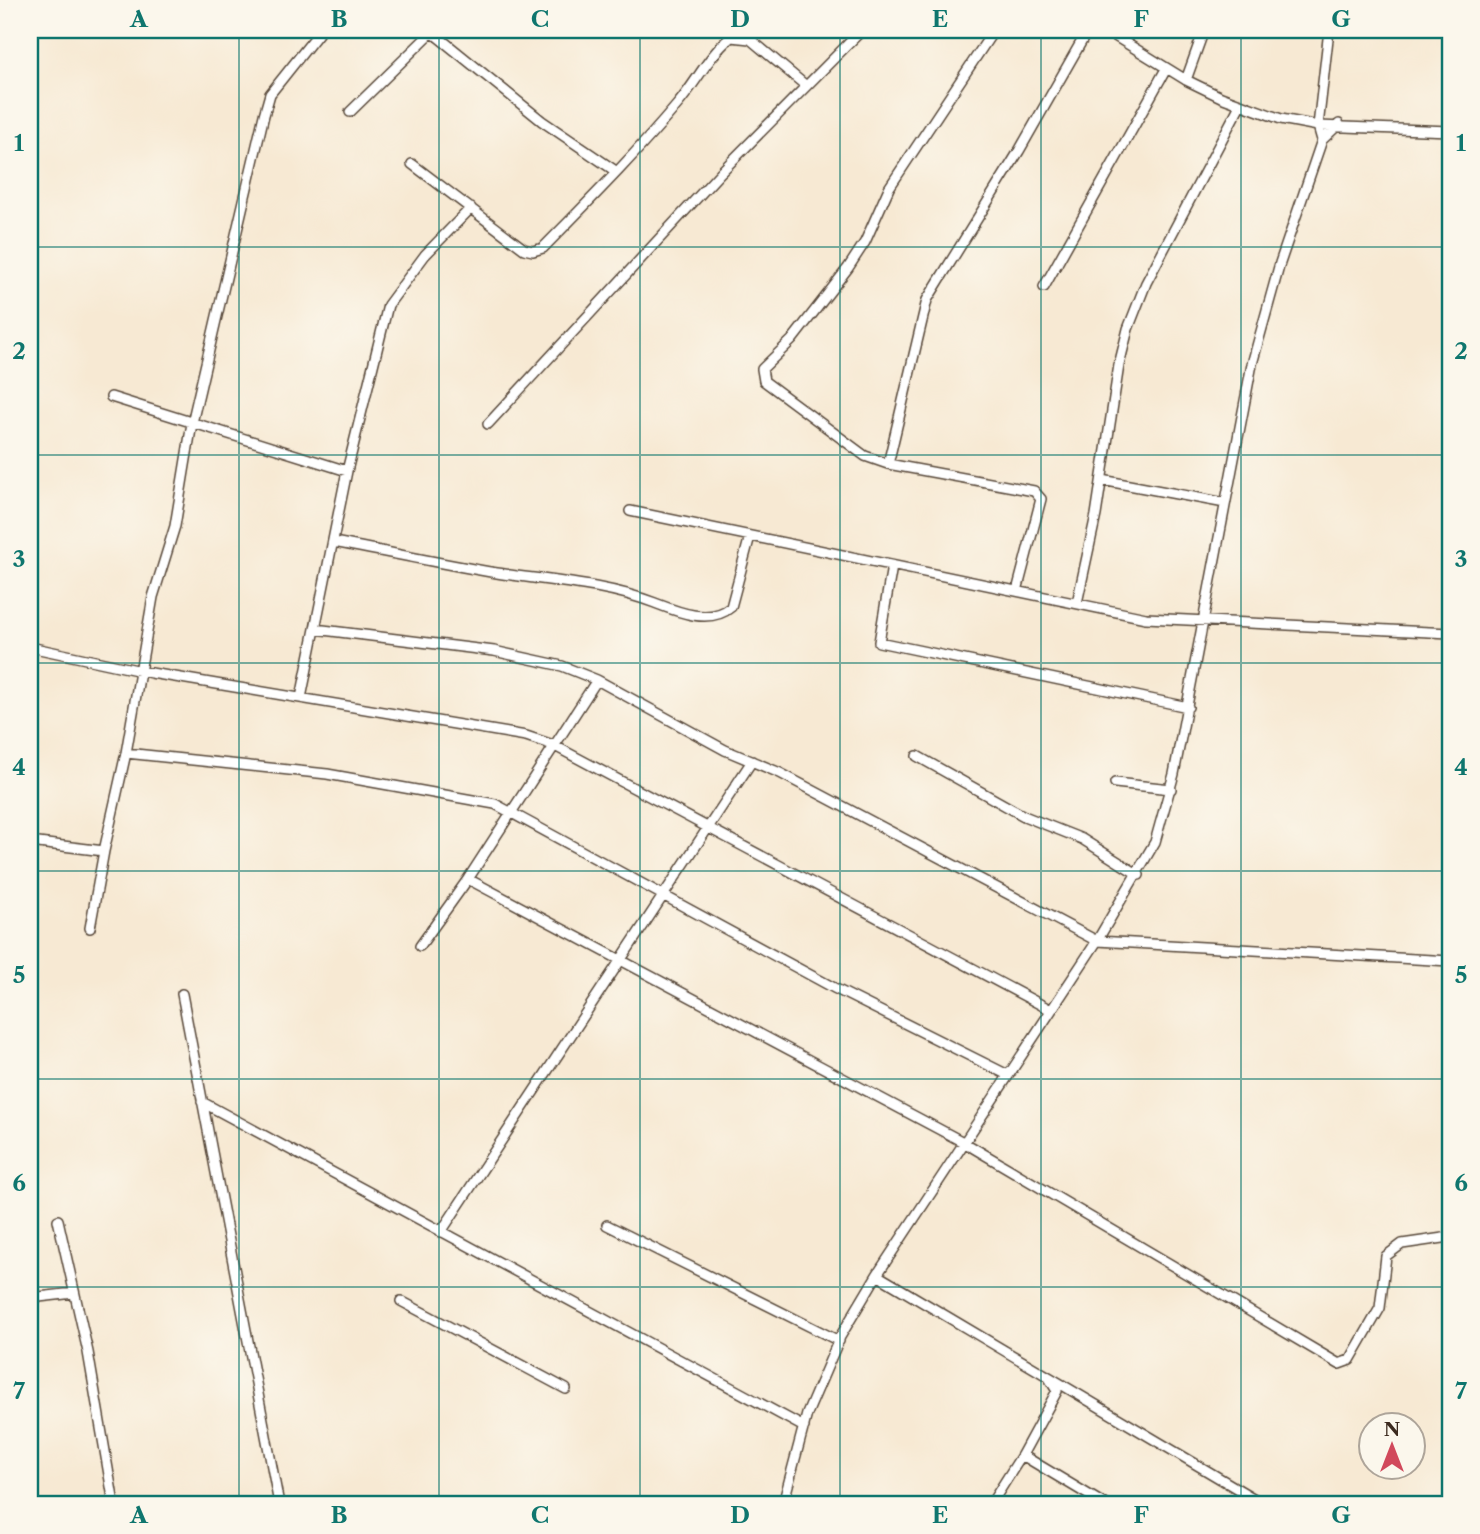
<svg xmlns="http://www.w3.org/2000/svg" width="1480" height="1534" viewBox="0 0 1480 1534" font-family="'Libre Caslon Text',serif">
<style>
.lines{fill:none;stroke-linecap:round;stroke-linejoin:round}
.minor-casing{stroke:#574739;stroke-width:12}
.minor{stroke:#fff;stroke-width:9}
.grid{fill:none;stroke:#0f766e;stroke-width:2;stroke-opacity:0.55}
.neatline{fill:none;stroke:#0f766e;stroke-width:2.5}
.grid-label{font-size:23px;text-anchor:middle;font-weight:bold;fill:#0f766e}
</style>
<rect width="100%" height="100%" fill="#fbf7ec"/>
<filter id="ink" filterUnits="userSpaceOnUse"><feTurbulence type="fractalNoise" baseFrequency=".0143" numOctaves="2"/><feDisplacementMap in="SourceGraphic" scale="14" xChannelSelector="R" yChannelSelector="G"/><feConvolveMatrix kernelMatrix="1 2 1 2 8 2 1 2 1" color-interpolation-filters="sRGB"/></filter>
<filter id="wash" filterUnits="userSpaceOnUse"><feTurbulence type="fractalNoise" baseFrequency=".00686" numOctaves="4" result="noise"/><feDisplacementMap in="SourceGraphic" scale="28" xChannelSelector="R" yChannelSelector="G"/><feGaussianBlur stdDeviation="1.57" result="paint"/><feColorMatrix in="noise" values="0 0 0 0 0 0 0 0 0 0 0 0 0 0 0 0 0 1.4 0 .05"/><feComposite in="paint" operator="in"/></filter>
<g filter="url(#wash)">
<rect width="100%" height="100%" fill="#f7e9d3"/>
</g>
<g filter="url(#ink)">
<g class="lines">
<defs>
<path id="minor" d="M 994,30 L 889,188 L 865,242 L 848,268 L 792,340 L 762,369 L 764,381 L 865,456 L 888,464 L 1034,491 L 1041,499 L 1017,591
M 1105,30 L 1186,80 L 1221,97 L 1281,119 L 1318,126 L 1450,131
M 432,32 L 542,121 L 617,172
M 1186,80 L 1204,30
M 350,112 L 434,30
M 1322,140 L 1318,126 L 1329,30
M 412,164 L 524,249 L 533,251 L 543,248 C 589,201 635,155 677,105 C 696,83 708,56 731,37 L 750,39 L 805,85
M 1044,287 L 1166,69
M 111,397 L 347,471
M 488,424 L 721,172 L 862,30
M 888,464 L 927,300 L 1019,151 L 1088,30
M 1102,480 L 1225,503
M 630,511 L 1146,618 L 1450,633
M 333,542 C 388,552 442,564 497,573 C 550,581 605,584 655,603 C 678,612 710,625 731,607 L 750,536
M 892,566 L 879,642 L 1188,707
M 1077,603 L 1096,515 L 1119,365 L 1128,329 L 1146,283 L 1240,105
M 315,629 L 494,651 L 562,666 L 597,680 L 725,750 L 780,773 L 1097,941 L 1450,961
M 30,647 L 151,673 L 526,736 L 553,745 L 1051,1010
M 301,698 L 347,471 L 388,305 L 425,255 L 471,208
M 126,753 L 327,774 L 495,804 L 836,989 L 1008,1075
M 917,756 L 1024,816 L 1082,839 L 1139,875
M 1115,783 L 1171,789
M 30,842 L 104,851
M 468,879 L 965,1143 L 1339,1364 L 1350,1360 L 1380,1308 L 1386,1256 L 1402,1244 L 1450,1237
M 90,928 L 104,851 L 126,753 L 153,597 L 175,526 L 192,423 L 264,115 L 270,94 L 321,30
M 420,946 L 468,879 L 597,680
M 182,994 L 279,1504
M 202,1102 L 804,1427
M 58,1220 L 88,1352 L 114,1504
M 607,1225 L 839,1341
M 441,1232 L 752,761
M 877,1275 L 1263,1504
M 30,1298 L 74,1293
M 401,1301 L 566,1389
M 1049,1378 L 1057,1391 L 1022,1455 L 1104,1504
M 783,1504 L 807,1414 L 840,1337 L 877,1275 L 1097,941 L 1155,842 L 1174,774 L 1252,364 L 1280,263 L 1322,140 L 1339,124
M 991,1504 L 1022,1455"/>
</defs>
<use href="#minor" class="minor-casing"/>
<use href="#minor" class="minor"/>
</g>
</g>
<path class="grid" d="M 239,30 L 239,1504M 439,30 L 439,1504M 640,30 L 640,1504M 840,30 L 840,1504M 1041,30 L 1041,1504M 1241,30 L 1241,1504M 30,247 L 1450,247M 30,455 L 1450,455M 30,663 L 1450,663M 30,871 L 1450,871M 30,1079 L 1450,1079M 30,1287 L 1450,1287"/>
<rect width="1480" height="1534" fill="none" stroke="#fbf7ec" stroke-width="77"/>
<g transform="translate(1392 1446)"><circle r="33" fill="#fbf7ec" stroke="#aea59a" stroke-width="2"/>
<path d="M0-5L12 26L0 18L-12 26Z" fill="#d1495b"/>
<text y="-10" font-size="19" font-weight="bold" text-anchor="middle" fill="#3b2a1e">N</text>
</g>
<rect x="38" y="38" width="1404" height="1458" class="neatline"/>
<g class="grid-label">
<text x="139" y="27">A</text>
<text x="339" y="27">B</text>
<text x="540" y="27">C</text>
<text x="740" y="27">D</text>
<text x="940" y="27">E</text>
<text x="1141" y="27">F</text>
<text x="1341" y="27">G</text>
<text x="19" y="151">1</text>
<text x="1461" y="151">1</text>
<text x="19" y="359">2</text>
<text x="1461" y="359">2</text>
<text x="19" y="567">3</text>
<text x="1461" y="567">3</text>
<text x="19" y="775">4</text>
<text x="1461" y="775">4</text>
<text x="19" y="983">5</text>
<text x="1461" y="983">5</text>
<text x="19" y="1191">6</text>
<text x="1461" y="1191">6</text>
<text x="19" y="1399">7</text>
<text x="1461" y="1399">7</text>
<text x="139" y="1523">A</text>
<text x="339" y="1523">B</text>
<text x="540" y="1523">C</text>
<text x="740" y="1523">D</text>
<text x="940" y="1523">E</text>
<text x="1141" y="1523">F</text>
<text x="1341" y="1523">G</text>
</g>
</svg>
